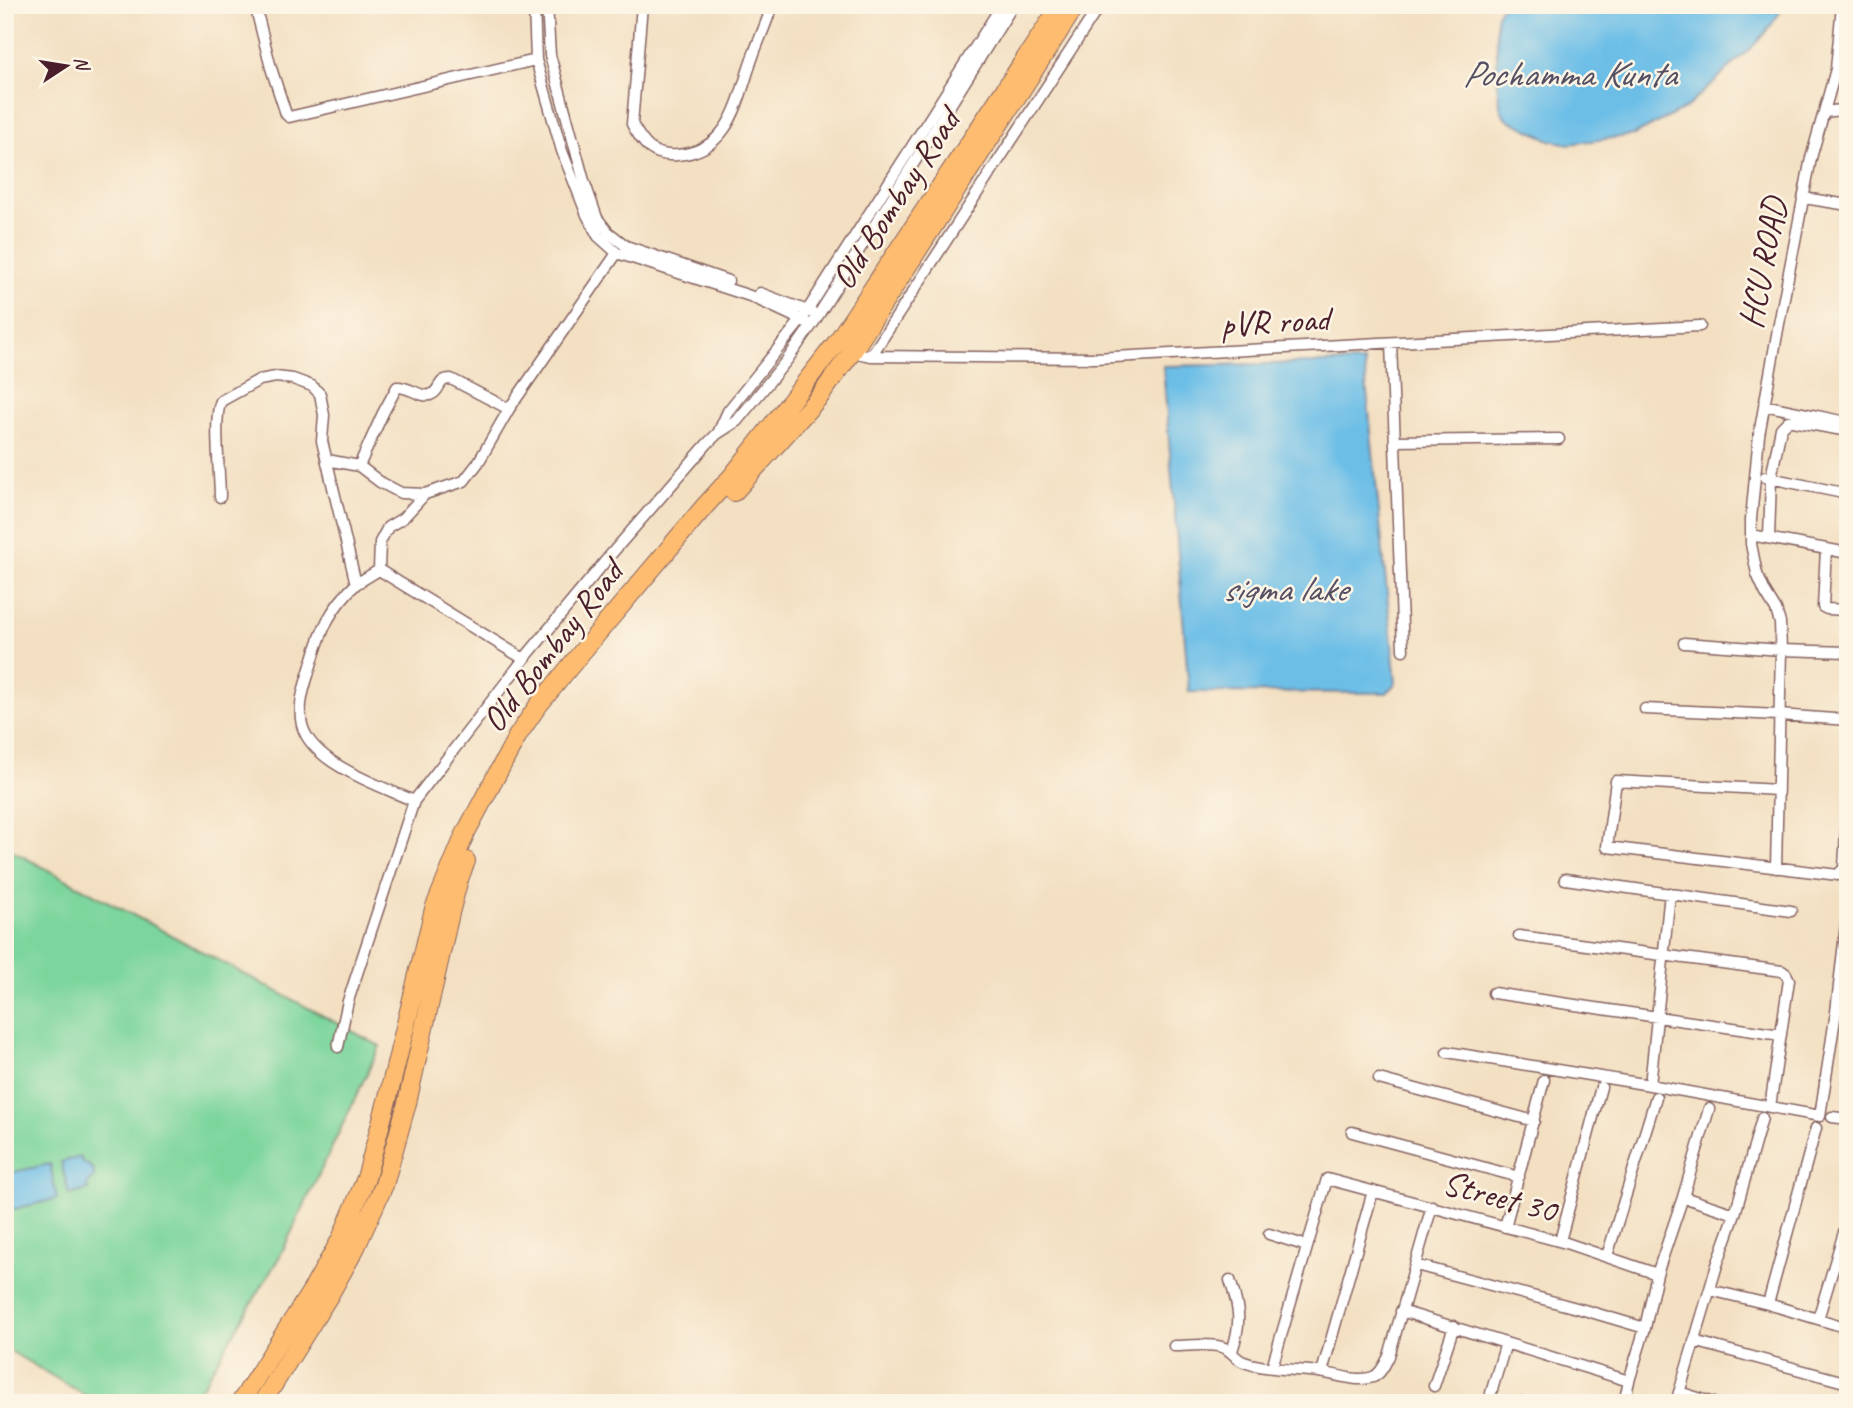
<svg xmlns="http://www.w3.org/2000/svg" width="1853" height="1408" viewBox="0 0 1853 1408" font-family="Caveat,sans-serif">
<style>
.green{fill:#7bd59c;stroke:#627a64;stroke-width:2}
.water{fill:#6cbee7;stroke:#5b6e89;stroke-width:2}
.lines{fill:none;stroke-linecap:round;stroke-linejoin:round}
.street-casing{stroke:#856260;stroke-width:13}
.primary-casing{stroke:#856260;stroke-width:20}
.street{stroke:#fff;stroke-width:10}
.primary{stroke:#fdbc70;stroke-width:18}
.labels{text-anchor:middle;stroke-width:5;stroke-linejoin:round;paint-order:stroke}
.street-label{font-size:35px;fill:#4a1f2b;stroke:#fcf5e5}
.water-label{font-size:37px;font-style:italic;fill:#544f63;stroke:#fcf5e5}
</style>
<rect width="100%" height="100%" fill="#fcf5e5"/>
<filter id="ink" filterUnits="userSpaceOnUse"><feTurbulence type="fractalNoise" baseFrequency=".0143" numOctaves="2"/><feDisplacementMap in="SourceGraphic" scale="14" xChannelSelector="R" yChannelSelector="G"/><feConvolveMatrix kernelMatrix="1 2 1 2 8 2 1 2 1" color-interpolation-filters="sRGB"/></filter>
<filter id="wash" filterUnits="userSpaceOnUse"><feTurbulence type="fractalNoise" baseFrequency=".00686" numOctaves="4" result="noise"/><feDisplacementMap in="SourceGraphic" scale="28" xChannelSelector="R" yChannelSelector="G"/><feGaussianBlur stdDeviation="1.57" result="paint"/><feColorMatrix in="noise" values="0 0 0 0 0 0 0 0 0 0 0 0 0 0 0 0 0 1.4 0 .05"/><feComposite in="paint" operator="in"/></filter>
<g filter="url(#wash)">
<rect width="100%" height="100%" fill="#f3dfc1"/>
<path class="green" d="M 5,847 L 380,1046 L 280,1256 L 192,1403 L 98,1403 L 5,1348 Z"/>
<path class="water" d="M 1503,5 L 1785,5 L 1769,28 L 1757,42 L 1686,108 L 1634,135 L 1569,144 L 1550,140 L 1505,118 L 1501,109 L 1498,94 L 1496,18 L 1500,8 Z
M 1364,362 L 1396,683 L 1387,693 L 1189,692 L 1163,366 Z
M 81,1157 L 82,1163 L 87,1164 L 94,1170 L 94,1177 L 87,1184 L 88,1190 L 69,1195 L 61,1162 Z
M 50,1164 L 57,1199 L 5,1211 L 5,1174 Z"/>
</g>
<g filter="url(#ink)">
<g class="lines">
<defs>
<path id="street" d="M 255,5 L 271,68 L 286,114 L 289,117 L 536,60
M 534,5 L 536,60 L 562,151 L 587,215 L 598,236 L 617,253 L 750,296 L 806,322
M 547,5 L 550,55 L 584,181 L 597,218 L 608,232 L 626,246 L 728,281
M 642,5 L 632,124 C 643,144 652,157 677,155 C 732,151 738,98 753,56 C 759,39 767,23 772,5
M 1825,112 L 1848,109
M 1804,198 L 1848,205
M 760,293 L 813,313
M 1391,343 L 1403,650
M 852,352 L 871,356 L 1095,358 L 1700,326
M 871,356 L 1100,5
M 1764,405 L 1841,421
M 719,431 L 728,411 L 802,319 L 1002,5
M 1395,441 L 1559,439
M 327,460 L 359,466 L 380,482 L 401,493 L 425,494 L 464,481 L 478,463 L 509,409 L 617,253
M 359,466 L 383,413 L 397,387 C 408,386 421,398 430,395 C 442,391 436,379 451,379 L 509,409
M 1765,477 L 1848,494
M 220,497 C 220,476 213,417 221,401 L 259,380 L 276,377 L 293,379 L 312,386 L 320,394 L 324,415 L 322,441 L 356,584 C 330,609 322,628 312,662 C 306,682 297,704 302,725 C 312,764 381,786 414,801
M 1751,535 L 1848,553
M 1769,538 L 1771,478 L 1781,428 L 1788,421 L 1792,421 L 1848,431
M 1826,549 L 1823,607 L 1827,609 L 1848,610
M 379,570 L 524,659
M 356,584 L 379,570 L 380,542 L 388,527 L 403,518 L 425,494
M 1684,643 L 1781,650 L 1848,652
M 1645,709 L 1779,715 L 1848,720
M 1778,790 L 1616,781 L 1607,847 L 1838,875 L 1844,868 L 1848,795
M 1776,868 L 1781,650 L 1780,623 L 1776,610 L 1765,592 L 1757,574 L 1751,544 L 1751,519 L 1759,435 L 1778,329 L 1811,158 L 1836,69 L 1842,5
M 1565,879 L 1791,911
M 1519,936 L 1782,971 L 1786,974 L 1789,980 L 1770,1107
M 1493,993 L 1781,1035
M 338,1047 L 348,1001 L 414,801 L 524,659 L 613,552 L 707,444 L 717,434 L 737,421 L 787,360 L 814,322 L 1013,5
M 1447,1052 L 1650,1085 L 1820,1116 L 1836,1012 L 1848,907
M 1379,1079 L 1534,1121
M 1650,1085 L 1670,893
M 1832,1117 L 1848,1119
M 1352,1132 L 1519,1177
M 1683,1197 L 1709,1109
M 1505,1227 L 1544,1080
M 1269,1234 L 1307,1246
M 1560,1241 L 1601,1087
M 1607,1256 L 1656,1097
M 1416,1265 L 1584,1310 L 1645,1328
M 1230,1280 C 1239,1308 1242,1322 1232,1351
M 1710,1290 L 1768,1304 L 1848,1328
M 1768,1304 L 1816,1128
M 1401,1311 L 1629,1381 L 1645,1328 L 1657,1274 L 1683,1197 L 1735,1214
M 1818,1319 L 1848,1219
M 1694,1341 L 1848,1383
M 1174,1346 C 1189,1346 1207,1343 1222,1347 C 1232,1350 1235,1359 1244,1362 C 1267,1370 1295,1369 1319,1372 C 1335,1374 1357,1383 1373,1377 C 1381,1374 1385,1364 1389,1356 L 1432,1206
M 1272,1367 L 1327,1179 L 1566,1243 L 1657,1274
M 1322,1372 L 1373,1191
M 1434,1386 L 1454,1326
M 1679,1392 L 1714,1403
M 1491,1393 L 1506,1343
M 1521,1402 L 1524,1403
M 1624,1403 L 1629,1381
M 1676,1403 L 1717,1265 L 1735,1214 L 1762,1118
M 1847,1403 L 1848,1401"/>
<path id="primary" d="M 734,492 L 820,396 L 852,352 L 1076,5
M 240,1403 L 315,1285 L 341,1239 L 366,1178 L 388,1097 L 434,909 L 465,834 L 518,735 L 537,707 L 581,653 L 704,507 L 733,475 L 837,342 L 1061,5
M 262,1403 L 330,1294 L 356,1247 L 384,1185 L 407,1103 L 450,913 L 459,879 L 466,861"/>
</defs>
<use href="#street" class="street-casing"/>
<use href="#primary" class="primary-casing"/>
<use href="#street" class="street"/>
<use href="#primary" class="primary"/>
</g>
</g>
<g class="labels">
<g class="street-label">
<text transform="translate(895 199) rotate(-57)" y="12">Old Bombay Road</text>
<text transform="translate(1762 263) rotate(-79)" y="12">HCU ROAD</text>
<text transform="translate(1275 321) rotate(-3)" y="12">pVR road</text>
<text transform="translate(552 646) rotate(-52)" y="12">Old Bombay Road</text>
<text transform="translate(1500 1196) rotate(15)" y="12">Street 30</text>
</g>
<g class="water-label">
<text x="1569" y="86">Pochamma Kunta</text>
<text x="1284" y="601">sigma lake</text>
</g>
</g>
<rect width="1853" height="1408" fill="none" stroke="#fcf5e5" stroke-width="28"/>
<g transform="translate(66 66) rotate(78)" stroke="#fcf5e5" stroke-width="5" paint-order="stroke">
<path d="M0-5L12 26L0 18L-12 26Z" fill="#4a1f2b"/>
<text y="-10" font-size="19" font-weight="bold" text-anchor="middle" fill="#4a1f2b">N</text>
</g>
</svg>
